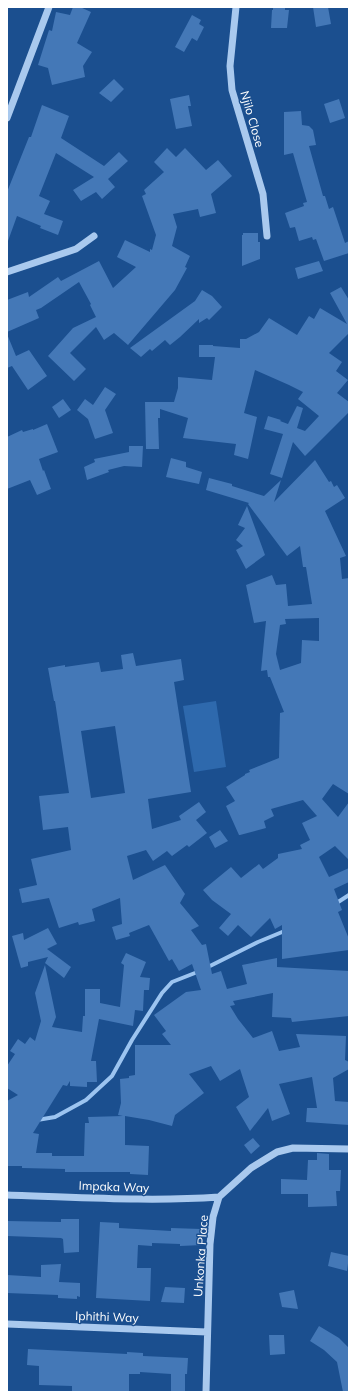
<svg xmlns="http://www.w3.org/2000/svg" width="356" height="1399" viewBox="0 0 356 1399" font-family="Mulish,sans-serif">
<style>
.green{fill:#2e69ad}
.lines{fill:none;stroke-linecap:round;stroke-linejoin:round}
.stream{stroke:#9cc4f0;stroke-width:4}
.building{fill:#4478b7;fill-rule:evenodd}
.minor{stroke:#a9c9ee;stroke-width:7}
.labels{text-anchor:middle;stroke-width:3;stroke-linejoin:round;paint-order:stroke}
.street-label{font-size:12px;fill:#fff;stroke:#1b4f8f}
</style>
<rect width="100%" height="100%" fill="#1b4f8f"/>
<path class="green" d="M 216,701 L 226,767 L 194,772 L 183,706 Z"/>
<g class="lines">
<path class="stream" d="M 335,904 L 349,895
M 206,968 L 258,942 L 287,930
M 37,1120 L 55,1117 L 86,1100 L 112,1076 L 132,1040 L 162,993 L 172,982 L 200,971"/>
</g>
<path class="building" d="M 73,7 L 80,7 L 91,12 L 77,43 L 92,52 L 83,66 L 85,77 L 52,85 L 48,68 L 38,65 L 49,30 L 52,31 L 56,12 L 70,15 Z
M 273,7 L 285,7 L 285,10 L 289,10 L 287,28 L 271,28 L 272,10 L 273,10 Z
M 313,7 L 328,7 L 331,24 L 316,27 Z
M 192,15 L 201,20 L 199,24 L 204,27 L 197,41 L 192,38 L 184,52 L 175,47 Z
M 114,79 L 124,89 L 111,102 L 99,93 Z
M 189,95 L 191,106 L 188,106 L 192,126 L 176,129 L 170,99 Z
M 339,99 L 345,118 L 330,123 L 324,104 Z
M 42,105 L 69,116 L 61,138 L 104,166 L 119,152 L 128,161 L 108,179 L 115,187 L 102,199 L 96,192 L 81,201 L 73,190 L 94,177 L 56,153 L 39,196 L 50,201 L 44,214 L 63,221 L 58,235 L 40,228 L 41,226 L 17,216 L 8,241 L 7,240 L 7,192 L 29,137 L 31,137 Z
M 301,111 L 302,125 L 309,126 L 313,130 L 316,145 L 309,146 L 323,196 L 325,196 L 329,209 L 333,207 L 345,243 L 349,241 L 349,253 L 324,261 L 316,239 L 313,240 L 312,237 L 299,241 L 295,227 L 290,228 L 285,213 L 304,206 L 303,203 L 307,202 L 293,153 L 284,155 L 284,112 Z
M 167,148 L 176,157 L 185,148 L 206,170 L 218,160 L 232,176 L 211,194 L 216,213 L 200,217 L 198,209 L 173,214 L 177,227 L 172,246 L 190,256 L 185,267 L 187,268 L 175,290 L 128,345 L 114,333 L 104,340 L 96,327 L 70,353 L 86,369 L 74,381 L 48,356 L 73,328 L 96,317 L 90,305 L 91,304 L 79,282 L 41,308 L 36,310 L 39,318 L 7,332 L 7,300 L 28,292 L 29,297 L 58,277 L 61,281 L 99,261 L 113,288 L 136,267 L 117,257 L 125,240 L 150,252 L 150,249 L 152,250 L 156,235 L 142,196 L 146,194 L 144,190 L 164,172 L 154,162 Z
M 243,233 L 258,233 L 258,242 L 260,242 L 260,259 L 242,266 L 242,235 L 243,235 Z
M 319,261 L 323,271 L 298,279 L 295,268 Z
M 341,287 L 349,300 L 349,333 L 329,353 L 342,362 L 336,371 L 348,380 L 337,393 L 349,402 L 349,412 L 305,456 L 293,442 L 282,478 L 270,474 L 283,434 L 264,429 L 268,416 L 281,420 L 280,421 L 288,424 L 297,406 L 303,408 L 297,428 L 305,431 L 319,416 L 298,399 L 303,392 L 289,385 L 255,370 L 244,413 L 257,417 L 248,459 L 234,455 L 236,444 L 183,438 L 188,418 L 160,409 L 160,418 L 158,418 L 159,449 L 146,449 L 145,402 L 174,402 L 178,388 L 178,377 L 212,380 L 215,357 L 199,357 L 199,345 L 213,345 L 213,346 L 240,348 L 240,339 L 246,339 L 259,332 L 269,318 L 297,335 L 309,316 L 314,319 L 320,308 L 347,324 L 330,293 Z
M 202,290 L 212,296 L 222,307 L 209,320 L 207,318 L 199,323 L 199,319 L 180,337 L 170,345 L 165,340 L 152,351 L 150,349 L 141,357 L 130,348 L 195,301 Z
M 7,334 L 16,356 L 29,350 L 47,376 L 28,390 L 12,366 L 7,368 Z
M 105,387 L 116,394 L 105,410 L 113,433 L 95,439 L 88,419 L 77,410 L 85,399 L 93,405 Z
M 63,399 L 71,410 L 59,418 L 52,407 Z
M 47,424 L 58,452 L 39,459 L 43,471 L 44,470 L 51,489 L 37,495 L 30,480 L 7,489 L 7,437 L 22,430 L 23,432 L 33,429 L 33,430 Z
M 129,446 L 143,446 L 142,467 L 124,466 L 108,470 L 109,472 L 87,480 L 84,467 L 95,462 L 94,459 L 129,452 Z
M 171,458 L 186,462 L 186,467 L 202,472 L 199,484 L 166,477 Z
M 315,460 L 329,482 L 331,481 L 334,487 L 337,485 L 345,498 L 325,511 L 346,556 L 340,558 L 342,579 L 349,578 L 349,794 L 333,784 L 322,799 L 338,817 L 349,802 L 349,860 L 335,846 L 319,857 L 329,877 L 349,868 L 349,882 L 334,889 L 342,910 L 338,912 L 349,939 L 349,950 L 282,959 L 282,925 L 275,929 L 270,918 L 251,937 L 238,925 L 228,936 L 219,928 L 231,914 L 212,900 L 203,890 L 231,867 L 241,878 L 259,864 L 263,869 L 278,858 L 278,854 L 302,849 L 300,845 L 310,840 L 302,823 L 317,816 L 303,800 L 271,809 L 274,816 L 264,821 L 266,828 L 240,835 L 239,835 L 226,806 L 235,801 L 226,787 L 245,775 L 245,774 L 250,772 L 249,770 L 279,758 L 280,713 L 284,712 L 270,677 L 268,677 L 267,670 L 261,671 L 266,621 L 254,623 L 246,585 L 272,575 L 276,585 L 286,584 L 288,606 L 312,604 L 306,567 L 303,567 L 300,546 L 287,556 L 248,504 L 249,503 L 206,490 L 209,478 L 232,484 L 232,486 L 264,496 L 281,480 L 274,502 ZM 319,618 L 319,641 L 302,640 L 301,663 L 280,670 L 276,654 L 280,625 L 286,624 L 285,619 Z
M 247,506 L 265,555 L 246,569 L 236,550 L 243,546 L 236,540 L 245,528 L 238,525 Z
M 133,653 L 136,666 L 181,659 L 184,680 L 174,682 L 191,792 L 148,799 L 152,829 L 181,820 L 179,816 L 199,802 L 206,812 L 196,820 L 207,833 L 189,847 L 187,845 L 172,856 L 167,851 L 153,861 L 146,850 L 127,856 L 133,880 L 165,865 L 185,894 L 180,903 L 199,926 L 191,930 L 202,945 L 206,944 L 212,974 L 221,971 L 227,989 L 247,984 L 242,965 L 277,958 L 277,967 L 349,971 L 349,1016 L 292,1022 L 291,1018 L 272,1017 L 273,993 L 233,1001 L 235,1005 L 230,1006 L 238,1019 L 253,1038 L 272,1031 L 279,1051 L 300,1047 L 296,1034 L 346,1036 L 345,1060 L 349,1062 L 349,1069 L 333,1078 L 335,1101 L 349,1102 L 349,1125 L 306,1122 L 307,1108 L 317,1108 L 312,1077 L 279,1084 L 290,1114 L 272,1121 L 268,1108 L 250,1131 L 236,1107 L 249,1097 L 240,1069 L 220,1081 L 211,1066 L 189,1074 L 204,1093 L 175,1115 L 172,1126 L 149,1120 L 125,1116 L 125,1145 L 149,1146 L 148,1175 L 130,1174 L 130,1172 L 65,1172 L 65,1169 L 22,1168 L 22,1166 L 7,1166 L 7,1101 L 18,1095 L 7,1088 L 7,1066 L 15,1054 L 10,1051 L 18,1039 L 25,1044 L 30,1037 L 35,1041 L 41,1021 L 35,993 L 45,965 L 56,1017 L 52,1027 L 82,1032 L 83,1016 L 85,1016 L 85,989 L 100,989 L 100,1003 L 120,1007 L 124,965 L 121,963 L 126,953 L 146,962 L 140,977 L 150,978 L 149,990 L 144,990 L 143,1011 L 135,1010 L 133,1026 L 99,1019 L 91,1061 L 96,1061 L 97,1082 L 87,1082 L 87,1087 L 70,1086 L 70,1081 L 67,1086 L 63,1085 L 33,1133 L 39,1134 L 36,1153 L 52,1153 L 52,1156 L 84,1156 L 85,1123 L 89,1123 L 88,1117 L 123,1116 L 118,1115 L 121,1103 L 120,1079 L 129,1078 L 129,1076 L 135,1075 L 135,1045 L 171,1045 L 162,1034 L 166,1031 L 154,1015 L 186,992 L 201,990 L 192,964 L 179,971 L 172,959 L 169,961 L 149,925 L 129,933 L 130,936 L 116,940 L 112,927 L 122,924 L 120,898 L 92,909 L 95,921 L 79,925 L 78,922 L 59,928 L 49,898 L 22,903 L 19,889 L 37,885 L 31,859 L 71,850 L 68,827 L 43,830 L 39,796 L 69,793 L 55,701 L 54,701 L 48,668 L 65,665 L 65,667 L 99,662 L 101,672 L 123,669 L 121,655 ZM 115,726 L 125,793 L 91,798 L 81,731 Z
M 220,830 L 228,841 L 215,848 L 209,837 Z
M 48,928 L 57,944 L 47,949 L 71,967 L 64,978 L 45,963 L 48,957 L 28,962 L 28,966 L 21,968 L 12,936 L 23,933 L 24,940 Z
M 253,1138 L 260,1146 L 251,1154 L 244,1145 Z
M 317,1153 L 329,1154 L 329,1170 L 341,1170 L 340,1191 L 336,1191 L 337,1206 L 308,1207 L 308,1194 L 281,1194 L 281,1179 L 307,1180 L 308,1160 L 317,1160 Z
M 61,1219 L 79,1219 L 79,1252 L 64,1253 L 63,1239 L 61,1238 L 7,1236 L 7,1221 L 61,1222 Z
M 100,1222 L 119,1223 L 119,1228 L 171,1231 L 171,1228 L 201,1229 L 202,1245 L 180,1246 L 180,1244 L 152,1243 L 152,1246 L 138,1245 L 137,1268 L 151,1268 L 150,1301 L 96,1298 Z
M 331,1252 L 349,1256 L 347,1271 L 328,1266 Z
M 61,1264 L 59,1282 L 80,1283 L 80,1297 L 77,1296 L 77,1299 L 58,1298 L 58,1295 L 7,1293 L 7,1275 L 41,1277 L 41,1265 Z
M 165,1287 L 185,1288 L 184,1303 L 161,1302 Z
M 294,1290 L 298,1309 L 282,1307 L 279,1293 Z
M 319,1326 L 339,1338 L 349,1348 L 349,1392 L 343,1392 L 337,1362 L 324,1350 L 310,1341 Z
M 269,1335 L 284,1335 L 285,1354 L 270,1355 Z
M 28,1349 L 127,1354 L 127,1352 L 143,1353 L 143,1356 L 188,1358 L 187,1374 L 185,1374 L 185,1392 L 171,1392 L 171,1374 L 140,1372 L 140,1374 L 129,1374 L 129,1392 L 72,1392 L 72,1386 L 39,1385 L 39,1366 L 27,1365 Z"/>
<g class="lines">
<path class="minor" d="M 236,7 L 230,66 L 232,90 L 263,194 L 267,236
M 7,118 L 49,7
M 7,272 L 76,249 L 94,236
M 7,1195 C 78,1197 149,1202 219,1197
M 7,1324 L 207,1332
M 206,1392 L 210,1244 L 213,1217 L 219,1197 L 251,1168 L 277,1152 L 293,1148 L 349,1149"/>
</g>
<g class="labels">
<g class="street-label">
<text transform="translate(252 119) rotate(74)" y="4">Njilo Close</text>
<text transform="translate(114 1187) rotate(2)" y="4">Impaka Way</text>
<text transform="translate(201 1256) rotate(-86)" y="4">Unkonka Place</text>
<text transform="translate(107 1317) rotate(2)" y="4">Iphithi Way</text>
</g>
</g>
<rect width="356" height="1399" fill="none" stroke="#ffffff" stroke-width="16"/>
</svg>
